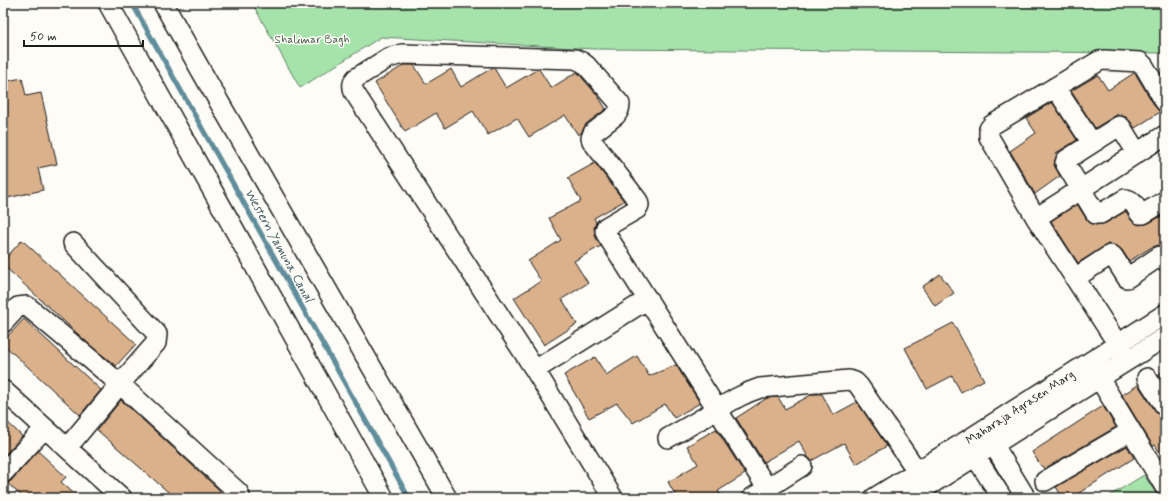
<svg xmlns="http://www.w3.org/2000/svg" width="1168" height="501" viewBox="0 0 1168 501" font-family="Mynerve,sans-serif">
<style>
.green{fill:#a5e3ab;stroke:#608064}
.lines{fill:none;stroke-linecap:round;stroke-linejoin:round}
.stream{stroke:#618d9b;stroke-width:5}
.building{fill:#dab18b;stroke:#1c1c1c}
.minor-casing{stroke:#1c1c1c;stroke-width:22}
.minor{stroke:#fdfcf7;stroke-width:19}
.labels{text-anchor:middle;stroke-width:3;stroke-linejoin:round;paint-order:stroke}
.park-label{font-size:12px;fill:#455847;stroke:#fdfcf7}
.street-label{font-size:12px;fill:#1c1c1c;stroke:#fdfcf7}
.water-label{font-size:13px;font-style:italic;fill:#445e66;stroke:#fdfcf7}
</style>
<rect width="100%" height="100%" fill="#fdfcf7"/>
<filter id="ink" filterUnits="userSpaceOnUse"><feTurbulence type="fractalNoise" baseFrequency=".025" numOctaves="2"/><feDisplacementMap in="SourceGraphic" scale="8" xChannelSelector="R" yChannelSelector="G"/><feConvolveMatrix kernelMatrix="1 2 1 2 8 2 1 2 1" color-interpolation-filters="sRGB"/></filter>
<g filter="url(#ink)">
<path class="green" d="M 252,3 L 1165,3 L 1165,53 L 593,49 L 381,37 L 300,88 Z
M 1144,475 L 1159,498 L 1106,498 Z"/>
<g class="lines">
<path class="stream" d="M 132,3 L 409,498"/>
</g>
<path class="building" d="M 404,65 L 414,65 L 426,84 L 451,69 L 461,87 L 492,68 L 494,68 L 506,88 L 538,69 L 539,69 L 551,88 L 577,72 L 598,96 L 606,109 L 586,124 L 581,133 L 578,135 L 565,115 L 529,137 L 517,118 L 488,135 L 473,111 L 445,128 L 436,113 L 405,132 L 375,83 Z
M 1134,73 L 1135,73 L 1156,108 L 1160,112 L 1135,128 L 1130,121 L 1126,117 L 1122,116 L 1120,113 L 1095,128 L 1071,91 L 1098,75 L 1108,90 Z
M 22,78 L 26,96 L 41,93 L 57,164 L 38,168 L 43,190 L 3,199 L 3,82 Z
M 1052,102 L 1077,140 L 1056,153 L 1057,155 L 1055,160 L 1054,165 L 1060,176 L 1035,194 L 1010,151 L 1036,133 L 1026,118 Z
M 595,163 L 624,201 L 594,218 L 596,222 L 594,228 L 595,234 L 601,246 L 574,261 L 588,283 L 562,299 L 577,324 L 544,345 L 514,298 L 541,281 L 528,261 L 561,240 L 549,218 L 581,201 L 568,178 Z
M 1077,204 L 1087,220 L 1091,224 L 1096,225 L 1106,223 L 1126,211 L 1131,220 L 1134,223 L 1140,225 L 1149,223 L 1165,214 L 1165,246 L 1159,245 L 1152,247 L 1129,261 L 1122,250 L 1116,246 L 1108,244 L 1078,263 L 1051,221 Z
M 22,240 L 136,344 L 116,366 L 91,346 L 3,265 L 3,261 Z
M 940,274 L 954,293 L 935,306 L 922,287 Z
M 24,319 L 101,390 L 80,415 L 3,344 L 3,341 Z
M 953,323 L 984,380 L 961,392 L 952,376 L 927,389 L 905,348 Z
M 637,356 L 649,376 L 676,365 L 700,403 L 674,418 L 665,404 L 633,423 L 617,403 L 589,418 L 564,375 L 595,357 L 606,375 Z
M 1165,370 L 1165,386 L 1158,375 Z
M 1138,385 L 1156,412 L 1160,416 L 1165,417 L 1165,461 L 1155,445 L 1153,446 L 1122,395 Z
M 813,394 L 822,394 L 833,415 L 857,402 L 887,446 L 856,464 L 844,443 L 811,461 L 808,457 L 799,441 L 764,462 L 736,418 L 767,398 L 778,397 L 785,409 Z
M 121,400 L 228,498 L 175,498 L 97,430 Z
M 1103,406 L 1116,427 L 1044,469 L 1042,466 L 1041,466 L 1032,452 Z
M 3,418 L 22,436 L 3,457 Z
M 716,429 L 745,474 L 718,491 L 723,498 L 677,498 L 668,482 L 698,464 L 687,446 Z
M 1127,446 L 1134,458 L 1071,498 L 1063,498 L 1056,487 Z
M 38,451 L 66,477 L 61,482 L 79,498 L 24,498 L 7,483 L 11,481 Z"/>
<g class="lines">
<defs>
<path id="minor" d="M 108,3 L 384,498
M 163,3 L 203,74 L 447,498
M 1055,87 L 1092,143
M 1137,153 L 1121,127 L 1119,126 L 1066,160 L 1065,163 L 1096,214 L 1100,214 L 1125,199 C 1133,199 1136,208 1140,214 L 1143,214 L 1165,201
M 1036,218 L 989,137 L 989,129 L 992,125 L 1099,61 L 1104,60 L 1140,62 L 1144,66 L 1165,102
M 1075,278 L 1110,255 L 1113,256 L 1127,278 L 1160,256 L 1162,257 L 1165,261
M 3,323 L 18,307 L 27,306 L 120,384 L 238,492 L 240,496 L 239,498
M 1128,360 L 1036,218 L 1165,135
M 535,370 L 648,299
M 1099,378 L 1165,487
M 1147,378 L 1165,406
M 3,390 L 122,498
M 987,434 L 1026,498
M 668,438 C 684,429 700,420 716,410 C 733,400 742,394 760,388 L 849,380 L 855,382 L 859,386 L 928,487
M 968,445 L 1002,498
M 67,448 L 120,384 L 156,343 L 157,334 L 73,243
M 3,473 L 45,428
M 1045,481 L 1131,431
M 613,498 L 535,370 L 354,92 C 352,86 352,83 356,78 L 388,58 L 402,54 L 575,59 L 582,62 L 586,65 L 620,104 C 620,109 619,111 616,115 L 593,133 L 591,138 L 592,141 L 638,201 L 639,205 L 637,209 L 606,227 L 605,231 L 606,234 L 767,488
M 752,498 L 802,466
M 874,498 L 966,441 L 1165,314
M 909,498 L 1165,337"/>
</defs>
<use href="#minor" class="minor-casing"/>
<use href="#minor" class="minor"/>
</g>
</g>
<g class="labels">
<g class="park-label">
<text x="312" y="43">Shalimar Bagh</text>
</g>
<g class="street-label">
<text transform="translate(1020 407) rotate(-33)" y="4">Maharaja Agrasen Marg</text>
</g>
<g class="water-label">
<text transform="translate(280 245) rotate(61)" y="5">Western Yamuna Canal</text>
</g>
</g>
<rect width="1168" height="501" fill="none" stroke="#fdfcf7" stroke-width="16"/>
<rect x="8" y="8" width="1152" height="485" fill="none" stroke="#1c1c1c" stroke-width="1.5" filter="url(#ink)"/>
<path d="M24 40v6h119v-6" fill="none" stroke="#1c1c1c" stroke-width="2"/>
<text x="30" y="40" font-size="12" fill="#1c1c1c" stroke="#fdfcf7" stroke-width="3" paint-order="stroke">50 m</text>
</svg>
